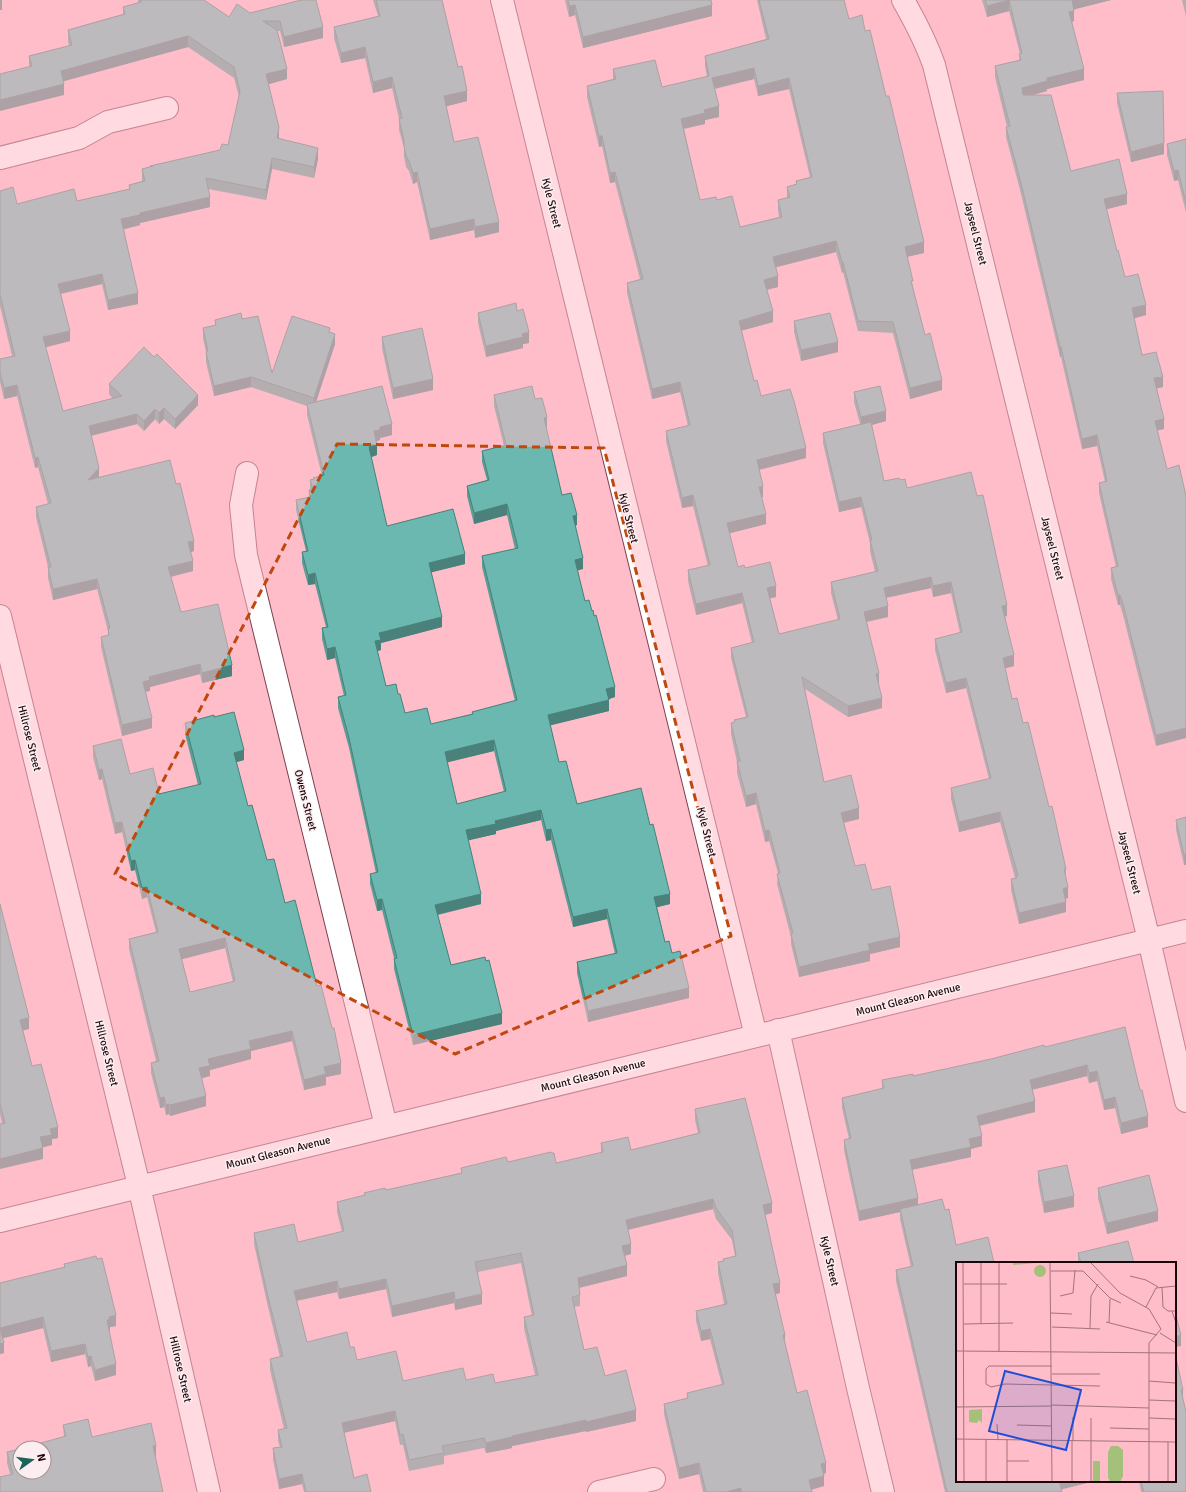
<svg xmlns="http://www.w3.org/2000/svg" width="1186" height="1492" viewBox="0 0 1186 1492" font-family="Signika,sans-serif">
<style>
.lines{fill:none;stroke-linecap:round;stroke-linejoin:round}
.minor-casing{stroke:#7b4350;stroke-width:24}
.minor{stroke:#fff;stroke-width:22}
.wall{fill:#5b9e96;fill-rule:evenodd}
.shaded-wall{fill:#4a817a}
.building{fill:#6ab8af;stroke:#4a817a;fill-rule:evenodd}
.marked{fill:none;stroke:#bf480c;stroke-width:3;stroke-dasharray:8 5;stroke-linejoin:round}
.labels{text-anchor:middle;stroke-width:3;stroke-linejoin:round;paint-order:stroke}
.street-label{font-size:11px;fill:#1b060b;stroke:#fceef0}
.inset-road{fill:none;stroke:#a4737d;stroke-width:1}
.view{fill:#1d4ed8;fill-opacity:0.15;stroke:#1d4ed8;stroke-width:2}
.inset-edge{fill:none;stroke:#1b060b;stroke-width:2}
</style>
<rect width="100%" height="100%" fill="#ffbcc9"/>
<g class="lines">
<defs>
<path id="minor" d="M 502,0 L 756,1036
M 903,0 C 915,21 926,42 934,65 L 1149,940 L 1186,1101
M 0,158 L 79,138 L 108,122 L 167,108
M 247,473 L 241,505 L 246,555 L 386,1126
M 0,616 L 139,1186 L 209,1492
M 778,1030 L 858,1388 L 883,1492
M 0,1221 L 1186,931
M 599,1492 L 654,1479"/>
</defs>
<use href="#minor" class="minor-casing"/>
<use href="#minor" class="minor"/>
</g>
<path class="wall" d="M 138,0 L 204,0 L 229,17 L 250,13 L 301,0 L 323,38 L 284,47 L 280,31 L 277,31 L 287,79 L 268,84 L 279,137 L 279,139 L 318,159 L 314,178 L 272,169 L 266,200 L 208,189 L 210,207 L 140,223 L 140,225 L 124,229 L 138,304 L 108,310 L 102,284 L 61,294 L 70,341 L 45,347 L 63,411 L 113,399 L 109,394 L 109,384 L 198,405 L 175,429 L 164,419 L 159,424 L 155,419 L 144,431 L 137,424 L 91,436 L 99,477 L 176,484 L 194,551 L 191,552 L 193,571 L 171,577 L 181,612 L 232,676 L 202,683 L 200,674 L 150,687 L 150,691 L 145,692 L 152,728 L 122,736 L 101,647 L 101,637 L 108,635 L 108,631 L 97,589 L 53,600 L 48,578 L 48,567 L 36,517 L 36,507 L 48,504 L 38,467 L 35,468 L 17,396 L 4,399 L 0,382 L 0,359 L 12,356 L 0,306 L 0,191 L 17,204 L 77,201 L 129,189 L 129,185 L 142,181 L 142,169 L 150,167 L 150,166 L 220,150 L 228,145 L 239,97 L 234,78 L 188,47 L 63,81 L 64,95 L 29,66 L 29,56 L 69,46 L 68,41 L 68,30 L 123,14 L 123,7 L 138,3 Z
M 373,0 L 442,0 L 458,67 L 467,101 L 446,106 L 454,142 L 499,232 L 475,238 L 474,230 L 430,240 L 417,182 L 413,184 L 409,171 L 406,167 L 404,156 L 404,148 L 399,130 L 399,119 L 392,88 L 373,93 L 365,58 L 341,63 L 334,38 L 334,27 L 378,16 Z
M 565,0 L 711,0 L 712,16 L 583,48 L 575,15 L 569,17 Z
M 757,0 L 844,0 L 849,19 L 924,253 L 907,257 L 913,288 L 925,335 L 942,390 L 910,399 L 893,333 L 858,331 L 843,272 L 842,273 L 836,252 L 776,267 L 778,287 L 767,290 L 773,322 L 741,331 L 754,381 L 761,396 L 806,458 L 759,470 L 763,497 L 762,497 L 766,524 L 729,533 L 738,567 L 745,568 L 776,597 L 770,598 L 779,634 L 838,620 L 831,593 L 831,582 L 875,572 L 870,551 L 870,543 L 861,507 L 839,512 L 823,443 L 823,433 L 860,424 L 854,402 L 854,392 L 886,421 L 871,425 L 884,481 L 900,480 L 907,488 L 1007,616 L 1005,616 L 1014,666 L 1005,668 L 1012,699 L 1023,723 L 1049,807 L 1066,869 L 1066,880 L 1068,898 L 1065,899 L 1066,912 L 1019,924 L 1011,890 L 1011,879 L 1015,878 L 1000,822 L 959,832 L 951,799 L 951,788 L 989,779 L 966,688 L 946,693 L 935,650 L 935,639 L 960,633 L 951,593 L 933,597 L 931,588 L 886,598 L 888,617 L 867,622 L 879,683 L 879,684 L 882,708 L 848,717 L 805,689 L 824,782 L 859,819 L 844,823 L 855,866 L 872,890 L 900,947 L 870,954 L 870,961 L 799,977 L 791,944 L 791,937 L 777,884 L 778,873 L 769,841 L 765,842 L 756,804 L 746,807 L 737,773 L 737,762 L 731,734 L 731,723 L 734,722 L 734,720 L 746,717 L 731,658 L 731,648 L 752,643 L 742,603 L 696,615 L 688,581 L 688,570 L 708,566 L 693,506 L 682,508 L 666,441 L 666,431 L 688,426 L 680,392 L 652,399 L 627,293 L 627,283 L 640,279 L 615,182 L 610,183 L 602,146 L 599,147 L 587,97 L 587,86 L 613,79 L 613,69 L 662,87 L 707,77 L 705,66 L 705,56 L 766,39 ZM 754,79 L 758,96 L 789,89 L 810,177 L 796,181 L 796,184 L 787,187 L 787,198 L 778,200 L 778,210 L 779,217 L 740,227 L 717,200 L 700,200 L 684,129 L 705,124 L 705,120 L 719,117 L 715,89 Z
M 982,0 L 1111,0 L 1074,9 L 1074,21 L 1072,22 L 1084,80 L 1047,89 L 1047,91 L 1032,95 L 1071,171 L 1127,204 L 1106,209 L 1117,251 L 1125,277 L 1146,315 L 1134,318 L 1142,355 L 1163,387 L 1157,388 L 1164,429 L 1157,430 L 1156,746 L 1123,615 L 1120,605 L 1118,605 L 1111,579 L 1111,568 L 1116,567 L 1099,493 L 1099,483 L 1105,482 L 1097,446 L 1082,449 L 1061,357 L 1060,357 L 1021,194 L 1006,137 L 1006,127 L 1007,127 L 995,77 L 995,66 L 1019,60 L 1020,54 L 1009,11 L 987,17 Z
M 1182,0 L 1186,0 L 1186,16 Z
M 1117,93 L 1164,154 L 1131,162 L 1117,103 Z
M 1186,139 L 1186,213 L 1178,180 L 1174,181 L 1167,155 L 1167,144 Z
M 517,311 L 529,343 L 523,344 L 523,348 L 486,357 L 478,323 L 478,313 Z
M 242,319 L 272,373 L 330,332 L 335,344 L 316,402 L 392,435 L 380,438 L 380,440 L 376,441 L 377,455 L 371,457 L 387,526 L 465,564 L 431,572 L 442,627 L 381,643 L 381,650 L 377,651 L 386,686 L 398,694 L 405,713 L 431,724 L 472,714 L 472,712 L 515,701 L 482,567 L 482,556 L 515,549 L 507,515 L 474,524 L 467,496 L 467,486 L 487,480 L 482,462 L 482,451 L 504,446 L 494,406 L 494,395 L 535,399 L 547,428 L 546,428 L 562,495 L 577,525 L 575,526 L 583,569 L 577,570 L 585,601 L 615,697 L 609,699 L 609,711 L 550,725 L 559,762 L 577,804 L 650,825 L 670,904 L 657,907 L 665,942 L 672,953 L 689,998 L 588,1022 L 577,973 L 577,962 L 615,954 L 607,919 L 573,927 L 551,840 L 546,841 L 541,820 L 496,831 L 496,834 L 468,840 L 481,904 L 438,915 L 451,965 L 502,1024 L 413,1045 L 394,969 L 394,958 L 382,910 L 377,911 L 370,884 L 370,874 L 376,873 L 349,748 L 338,708 L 338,697 L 344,696 L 335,658 L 327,660 L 322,639 L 322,628 L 326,627 L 315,584 L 308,585 L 302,563 L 302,552 L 306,551 L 296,510 L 296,500 L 309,497 L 309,490 L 310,489 L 310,480 L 313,479 L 313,478 L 322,476 L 307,415 L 307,406 L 251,387 L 214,396 L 206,362 L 206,352 L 203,338 L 203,328 L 215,325 L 215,320 ZM 494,751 L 504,792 L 457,804 L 447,762 Z
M 794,321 L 838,352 L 801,361 L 794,332 Z
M 382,337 L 433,390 L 393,399 L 382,348 Z
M 214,717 L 244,760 L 236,762 L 248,806 L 267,860 L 285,903 L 317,986 L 341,1074 L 326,1077 L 326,1085 L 304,1090 L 292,1041 L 251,1051 L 251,1059 L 210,1070 L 210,1076 L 202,1078 L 206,1106 L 170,1116 L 169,1114 L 166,1115 L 164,1107 L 160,1108 L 151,1073 L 151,1063 L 156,1061 L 129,949 L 129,939 L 156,932 L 147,897 L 142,899 L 135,870 L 131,871 L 122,832 L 115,834 L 102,779 L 99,780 L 93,757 L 93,746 L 130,774 L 159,794 L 198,785 L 185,734 L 185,723 ZM 225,948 L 233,982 L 190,992 L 182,959 Z
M 1186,817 L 1184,865 L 1176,830 L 1176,820 Z
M 0,904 L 29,1029 L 23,1030 L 32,1066 L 58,1138 L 52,1139 L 52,1145 L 43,1147 L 43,1159 L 2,1124 L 0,1114 Z
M 1125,1027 L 1148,1127 L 1121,1134 L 1115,1108 L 1104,1110 L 1097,1081 L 1089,1083 L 1087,1076 L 1032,1090 L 1035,1112 L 980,1126 L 982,1146 L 971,1149 L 971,1157 L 912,1170 L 918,1205 L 957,1263 L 957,1481 L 1095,1481 L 1061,1489 L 1062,1492 L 945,1492 L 896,1281 L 896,1270 L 911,1267 L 900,1219 L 900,1212 L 859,1221 L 844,1150 L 844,1140 L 849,1139 L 842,1108 L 842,1098 L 882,1089 L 882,1080 L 913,1076 L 1045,1047 Z
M 695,1109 L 772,1213 L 765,1215 L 780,1293 L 775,1294 L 785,1344 L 797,1393 L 826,1473 L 824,1474 L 824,1486 L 811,1490 L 812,1492 L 703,1492 L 699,1474 L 679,1479 L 664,1414 L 664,1404 L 687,1398 L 687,1393 L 722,1385 L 710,1339 L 701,1341 L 696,1321 L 696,1311 L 724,1304 L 718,1273 L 718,1262 L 723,1261 L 723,1259 L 735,1256 L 732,1240 L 716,1219 L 713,1209 L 628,1230 L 631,1254 L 625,1256 L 627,1276 L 579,1288 L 580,1295 L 580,1306 L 574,1307 L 584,1350 L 605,1376 L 636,1421 L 586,1432 L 586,1431 L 512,1446 L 512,1448 L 486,1453 L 484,1448 L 444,1456 L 444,1464 L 409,1471 L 403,1445 L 400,1445 L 395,1421 L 344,1433 L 354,1478 L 371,1492 L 304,1492 L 302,1484 L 279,1489 L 273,1459 L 273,1448 L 280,1447 L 278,1441 L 278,1430 L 284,1429 L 270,1370 L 270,1359 L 280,1357 L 268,1307 L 254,1244 L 254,1233 L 298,1242 L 342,1232 L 337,1212 L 337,1202 L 364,1195 L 364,1193 L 386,1190 L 461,1173 L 461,1168 L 508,1162 L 556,1163 L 601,1153 L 601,1143 L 631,1150 L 698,1133 L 695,1120 ZM 521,1263 L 532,1316 L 524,1317 L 524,1328 L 535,1375 L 495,1383 L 466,1380 L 403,1381 L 357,1360 L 350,1347 L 307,1342 L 297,1301 L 337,1292 L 339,1299 L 386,1289 L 392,1317 L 454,1303 L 455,1310 L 482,1304 L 478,1272 Z
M 1038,1171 L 1074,1207 L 1044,1213 L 1038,1182 Z
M 1098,1188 L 1158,1221 L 1107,1234 L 1098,1198 Z
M 1078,1253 L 1134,1263 L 1078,1263 Z
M 64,1264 L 116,1326 L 110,1327 L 109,1330 L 116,1375 L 95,1381 L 91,1366 L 88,1367 L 85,1354 L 51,1362 L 43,1328 L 3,1338 L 4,1353 L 0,1354 L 0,1283 L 64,1267 Z
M 1183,1400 L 1186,1492 L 1141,1492 L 1139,1481 L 1175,1481 Z
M 63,1425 L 92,1437 L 156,1456 L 10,1474 L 7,1463 L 7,1452 L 64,1437 Z"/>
<path class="shaded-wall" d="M 0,0 L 2,0 L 2,10 L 0,10 Z
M 1009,0 L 1009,11 L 987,17 L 987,6 Z
M 1072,0 L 1111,0 L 1072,10 Z
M 575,5 L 575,15 L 569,17 L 569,6 Z
M 712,5 L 712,16 L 583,48 L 583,37 Z
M 1074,11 L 1074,21 L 1069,23 L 1069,12 Z
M 323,27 L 323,38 L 284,47 L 284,37 Z
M 188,36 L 188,47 L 61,82 L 61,71 Z
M 365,47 L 365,58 L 341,63 L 341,53 Z
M 754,68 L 754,79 L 712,89 L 712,78 Z
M 287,69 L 287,79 L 266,85 L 266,74 Z
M 1084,69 L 1084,80 L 1047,89 L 1047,91 L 1022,98 L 1022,88 L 1047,78 Z
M 392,77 L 392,88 L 373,93 L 373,82 Z
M 789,78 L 789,89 L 758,96 L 758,86 Z
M 64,84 L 64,95 L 0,111 L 0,100 Z
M 467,91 L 467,101 L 444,107 L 444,96 Z
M 719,106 L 719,117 L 705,120 L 705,124 L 681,129 L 681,119 L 704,110 Z
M 279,127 L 279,137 L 277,149 L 277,138 Z
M 599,136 L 602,136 L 602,146 L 599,147 Z
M 1164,143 L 1164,154 L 1131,162 L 1131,152 Z
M 318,148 L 318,159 L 314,178 L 314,167 Z
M 272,158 L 272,169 L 266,200 L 266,190 Z
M 1178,170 L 1178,180 L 1174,181 L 1174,171 Z
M 417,172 L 417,182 L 413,184 L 413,173 Z
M 615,172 L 615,182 L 610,183 L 610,173 Z
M 1127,194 L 1127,204 L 1104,210 L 1104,199 Z
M 210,197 L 210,207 L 140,223 L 140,225 L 121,230 L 121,219 L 140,213 Z
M 474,219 L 474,230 L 430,240 L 430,229 Z
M 499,222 L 499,232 L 475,238 L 475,227 Z
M 836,241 L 836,252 L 773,268 L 773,257 Z
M 924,242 L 924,253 L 905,257 L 905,247 Z
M 842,262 L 843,262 L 843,272 L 842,273 Z
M 102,274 L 102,284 L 58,294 L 58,284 Z
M 778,276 L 778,287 L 764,290 L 764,280 Z
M 138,293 L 138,304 L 108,310 L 108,300 Z
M 1146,305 L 1146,315 L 1132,319 L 1132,308 Z
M 773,311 L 773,322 L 739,331 L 739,321 Z
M 70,331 L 70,341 L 43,348 L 43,337 Z
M 529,332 L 529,343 L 523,344 L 523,348 L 486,357 L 486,346 Z
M 335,334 L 335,344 L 314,408 L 314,398 Z
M 838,342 L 838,352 L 801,361 L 801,350 Z
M 1060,347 L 1061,347 L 1061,357 L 1060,357 Z
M 251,377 L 251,387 L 214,396 L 214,386 Z
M 1163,377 L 1163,387 L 1154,389 L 1154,378 Z
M 433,379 L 433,390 L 393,399 L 393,388 Z
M 942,380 L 942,390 L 910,399 L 910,388 Z
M 680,382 L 680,392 L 652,399 L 652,389 Z
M 17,385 L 17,396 L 4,399 L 4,388 Z
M 198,395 L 198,405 L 175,429 L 175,419 Z
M 164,408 L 164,419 L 159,424 L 159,413 Z
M 155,409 L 155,419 L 144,431 L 144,421 Z
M 886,411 L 886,421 L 861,428 L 861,417 Z
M 137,414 L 137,424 L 89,436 L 89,426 Z
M 547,417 L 547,428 L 544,429 L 544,418 Z
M 1164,419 L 1164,429 L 1155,431 L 1155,421 Z
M 392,424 L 392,435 L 380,438 L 380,440 L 374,442 L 374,431 L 380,427 Z
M 1097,435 L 1097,446 L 1082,449 L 1082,439 Z
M 377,445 L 377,455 L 369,458 L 369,447 Z
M 806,448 L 806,458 L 757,470 L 757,460 Z
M 38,457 L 38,467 L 35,468 L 35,458 Z
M 99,468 L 99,478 L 88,480 Z
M 763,486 L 763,497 L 759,498 L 759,487 Z
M 693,495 L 693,506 L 682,508 L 682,498 Z
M 861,497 L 861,507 L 839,512 L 839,502 Z
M 507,504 L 507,515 L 474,524 L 474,513 Z
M 766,514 L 766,524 L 727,534 L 727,523 Z
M 577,515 L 577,525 L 573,526 L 573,516 Z
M 194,541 L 194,551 L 188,553 L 188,542 Z
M 465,554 L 465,564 L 429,573 L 429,563 Z
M 583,558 L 583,569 L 575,571 L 575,560 Z
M 193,561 L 193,571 L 168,577 L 168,567 Z
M 315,573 L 315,584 L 308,585 L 308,575 Z
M 931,577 L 931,588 L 884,598 L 884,588 Z
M 97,579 L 97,589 L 53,600 L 53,589 Z
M 951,582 L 951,593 L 933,597 L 933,586 Z
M 776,586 L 776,597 L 767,599 L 767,588 Z
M 742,593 L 742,603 L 696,615 L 696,604 Z
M 1118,595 L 1120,595 L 1120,605 L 1118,605 Z
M 1007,605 L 1007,616 L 1002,617 L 1002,606 Z
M 888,606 L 888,617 L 864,622 L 864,612 Z
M 442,617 L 442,627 L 381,643 L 381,650 L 375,652 L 375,641 L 379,633 Z
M 335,647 L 335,658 L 327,660 L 327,649 Z
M 1014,655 L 1014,666 L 1003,669 L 1003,658 Z
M 200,664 L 200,674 L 150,687 L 150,691 L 143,692 L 143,682 L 149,677 Z
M 232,665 L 232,676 L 202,683 L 202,673 Z
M 879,673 L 879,683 L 876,684 L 876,674 Z
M 966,678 L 966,688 L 946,693 L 946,683 Z
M 615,687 L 615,697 L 606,700 L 606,689 Z
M 882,698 L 882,708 L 848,717 L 848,706 Z
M 609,700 L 609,711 L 548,726 L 548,715 Z
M 152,718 L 152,728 L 122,736 L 122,725 Z
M 1186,728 L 1186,738 L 1156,746 L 1156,735 Z
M 494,740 L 494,751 L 445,763 L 445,752 Z
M 244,750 L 244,760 L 234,763 L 234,753 Z
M 102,769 L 102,779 L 99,780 L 99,770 Z
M 756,793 L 756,804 L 746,807 L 746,796 Z
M 859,808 L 859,819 L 841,823 L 841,813 Z
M 541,810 L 541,820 L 496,831 L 496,834 L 466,841 L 466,830 L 495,821 Z
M 1000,812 L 1000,822 L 959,832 L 959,822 Z
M 122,822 L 122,832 L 115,834 L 115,823 Z
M 551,829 L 551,840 L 546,841 L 546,830 Z
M 769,830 L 769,841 L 765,842 L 765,831 Z
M 1186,854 L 1186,865 L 1184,865 L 1184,855 Z
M 135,860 L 135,870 L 131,871 L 131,861 Z
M 147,887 L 147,897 L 142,899 L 142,888 Z
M 1068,887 L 1068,898 L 1063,899 L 1063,889 Z
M 481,894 L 481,904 L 435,915 L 435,905 Z
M 670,894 L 670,904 L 654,908 L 654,897 Z
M 382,899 L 382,910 L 377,911 L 377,900 Z
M 1066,902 L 1066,912 L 1019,924 L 1019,913 Z
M 607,909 L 607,919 L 573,927 L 573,917 Z
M 900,937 L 900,947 L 870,954 L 870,961 L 799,977 L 799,967 L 868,944 Z
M 225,938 L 225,948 L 179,960 L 179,949 Z
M 689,988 L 689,998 L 588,1022 L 588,1011 Z
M 502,1013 L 502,1024 L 413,1045 L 413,1035 Z
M 29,1017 L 29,1029 L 20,1031 L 20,1020 Z
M 292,1031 L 292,1041 L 251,1051 L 251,1059 L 210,1070 L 210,1076 L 199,1079 L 199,1068 L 208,1059 L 249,1041 Z
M 341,1063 L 341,1074 L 326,1077 L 326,1085 L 304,1090 L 304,1080 L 324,1067 Z
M 1087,1065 L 1087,1076 L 1030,1090 L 1030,1080 Z
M 1097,1071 L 1097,1081 L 1089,1083 L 1089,1073 Z
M 206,1096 L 206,1106 L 170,1116 L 170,1105 Z
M 164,1097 L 164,1107 L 160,1108 L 160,1098 Z
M 1115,1097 L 1115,1108 L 1104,1110 L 1104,1100 Z
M 1035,1101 L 1035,1112 L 977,1126 L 977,1116 Z
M 169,1104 L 169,1114 L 166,1115 L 166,1105 Z
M 1148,1116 L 1148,1127 L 1121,1134 L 1121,1123 Z
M 58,1127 L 58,1138 L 52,1139 L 52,1145 L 40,1148 L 40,1137 L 50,1129 Z
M 982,1136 L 982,1146 L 971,1149 L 971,1157 L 910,1170 L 910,1160 L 969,1139 Z
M 43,1148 L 43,1159 L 0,1169 L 0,1159 Z
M 1074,1196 L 1074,1207 L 1044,1213 L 1044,1202 Z
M 918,1198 L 918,1208 L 900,1209 L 900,1212 L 859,1221 L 859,1211 Z
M 713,1199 L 713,1209 L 626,1230 L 626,1220 Z
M 772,1203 L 772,1213 L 763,1215 L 763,1205 Z
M 1158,1211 L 1158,1221 L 1107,1234 L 1107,1223 Z
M 631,1244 L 631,1254 L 622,1256 L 622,1246 Z
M 627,1265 L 627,1276 L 578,1288 L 578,1278 Z
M 386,1279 L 386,1289 L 339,1299 L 339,1289 Z
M 337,1281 L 337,1292 L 294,1301 L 294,1291 Z
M 780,1283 L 780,1293 L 773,1295 L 773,1284 Z
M 454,1292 L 454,1303 L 392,1317 L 392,1306 Z
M 482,1294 L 482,1304 L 455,1310 L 455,1300 Z
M 116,1315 L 116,1326 L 110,1327 L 110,1330 L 107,1331 L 107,1320 L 109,1317 Z
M 43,1317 L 43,1328 L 0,1339 L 0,1328 Z
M 710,1329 L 710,1339 L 701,1341 L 701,1331 Z
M 783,1335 L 785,1335 L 785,1345 Z
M 1181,1335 L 1181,1346 L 1175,1347 L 1175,1337 Z
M 4,1343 L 4,1353 L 0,1354 L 0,1344 Z
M 85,1344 L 85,1354 L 51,1362 L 51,1351 Z
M 91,1356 L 91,1366 L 88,1367 L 88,1357 Z
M 116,1364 L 116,1375 L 95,1381 L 95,1370 Z
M 1181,1390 L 1183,1390 L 1183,1400 Z
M 636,1410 L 636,1421 L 586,1432 L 586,1422 Z
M 395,1411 L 395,1421 L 342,1433 L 342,1423 Z
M 586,1420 L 586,1431 L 512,1446 L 512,1448 L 486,1453 L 486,1443 L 512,1436 Z
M 153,1446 L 156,1446 L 156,1456 L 153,1457 Z
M 699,1463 L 699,1474 L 679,1479 L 679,1468 Z
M 826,1463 L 826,1473 L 821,1474 L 821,1464 Z
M 302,1474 L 302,1484 L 279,1489 L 279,1479 Z
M 824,1476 L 824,1486 L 809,1490 L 809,1480 Z
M 1059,1481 L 1095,1481 L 1059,1490 Z
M 741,1488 L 741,1492 L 726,1492 Z"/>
<path class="building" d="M 140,0 L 204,0 L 229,17 L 237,4 L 250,13 L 301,0 L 316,0 L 323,27 L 284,37 L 280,21 L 263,21 L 277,30 L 287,69 L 266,74 L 279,127 L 277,138 L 318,148 L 314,167 L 272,158 L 266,190 L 206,178 L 210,197 L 140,213 L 140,215 L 121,219 L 138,293 L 108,300 L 102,274 L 58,284 L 70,331 L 43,337 L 63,411 L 122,396 L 109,384 L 144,347 L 154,357 L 157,354 L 198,395 L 175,419 L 164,408 L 159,413 L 155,409 L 144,421 L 137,414 L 89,426 L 99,468 L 88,480 L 170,460 L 176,484 L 180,483 L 194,541 L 188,542 L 193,561 L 168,567 L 181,612 L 218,604 L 232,665 L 202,673 L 200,664 L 149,677 L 150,680 L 143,682 L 152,718 L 122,725 L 101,637 L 109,635 L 108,628 L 110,628 L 97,579 L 53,589 L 48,567 L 51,567 L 36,507 L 51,503 L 38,457 L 35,458 L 17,385 L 4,388 L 0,372 L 0,359 L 15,356 L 0,295 L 0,191 L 13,187 L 17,204 L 74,189 L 77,201 L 130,189 L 129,185 L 145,181 L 142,169 L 153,166 L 150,166 L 220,150 L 222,144 L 228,145 L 240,91 L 234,67 L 188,36 L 61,71 L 64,84 L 0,100 L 0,74 L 32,66 L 29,56 L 72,45 L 68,30 L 125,14 L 123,7 L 141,2 Z
M 376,0 L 442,0 L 458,67 L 462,66 L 467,91 L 444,96 L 454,142 L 478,137 L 499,222 L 475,227 L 474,219 L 430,229 L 417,172 L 413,173 L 409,161 L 406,156 L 404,146 L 404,140 L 399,119 L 402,118 L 392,77 L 373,82 L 365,47 L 341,53 L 334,27 L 380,16 Z
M 568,0 L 711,0 L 712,5 L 583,37 L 575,5 L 569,6 Z
M 759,0 L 844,0 L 849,19 L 862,15 L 865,31 L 870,30 L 886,96 L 889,96 L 924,242 L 905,247 L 913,281 L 911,281 L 925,335 L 930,333 L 942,380 L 910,388 L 893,322 L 858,321 L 843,262 L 842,262 L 836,241 L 773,257 L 778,276 L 764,280 L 773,311 L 739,321 L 754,381 L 757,380 L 761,396 L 790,389 L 794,401 L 806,448 L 757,460 L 763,486 L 759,487 L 766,514 L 727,523 L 738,567 L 744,565 L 745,568 L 770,562 L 776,586 L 767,588 L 779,634 L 840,619 L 831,582 L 878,571 L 870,540 L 872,540 L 861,497 L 839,502 L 823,433 L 871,422 L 884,481 L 899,478 L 900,480 L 905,479 L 907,488 L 971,472 L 977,496 L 983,495 L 1007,605 L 1002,606 L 1014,655 L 1003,658 L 1012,699 L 1017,698 L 1023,723 L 1028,722 L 1049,807 L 1052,806 L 1066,869 L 1064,869 L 1068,887 L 1063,889 L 1066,902 L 1019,913 L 1011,879 L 1017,878 L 1016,876 L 1018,875 L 1000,812 L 959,822 L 951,788 L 991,778 L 966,678 L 946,683 L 935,639 L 962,632 L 951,582 L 933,586 L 931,577 L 884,588 L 888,606 L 864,612 L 879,673 L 876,674 L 882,698 L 848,706 L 802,677 L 824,782 L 851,775 L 859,808 L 841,813 L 855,866 L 865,864 L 872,890 L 890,886 L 900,937 L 868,944 L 870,950 L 799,967 L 791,934 L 793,933 L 777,874 L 780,873 L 769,830 L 765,831 L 756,793 L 746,796 L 737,762 L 740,761 L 731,723 L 735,722 L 734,720 L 748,717 L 731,648 L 754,642 L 742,593 L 696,604 L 688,570 L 710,565 L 693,495 L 682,498 L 666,431 L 690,425 L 680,382 L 652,389 L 627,283 L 643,279 L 615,172 L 610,173 L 602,136 L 599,136 L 587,86 L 616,79 L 613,69 L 655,60 L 662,87 L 709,76 L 705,56 L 769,39 ZM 754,68 L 758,86 L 789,78 L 812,177 L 796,181 L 797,184 L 787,187 L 790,197 L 778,200 L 782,217 L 740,227 L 732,196 L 717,200 L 716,197 L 700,200 L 681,119 L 705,113 L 704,110 L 719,106 L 712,78 Z
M 985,0 L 1072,0 L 1074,11 L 1069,12 L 1084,69 L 1047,78 L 1047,81 L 1022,88 L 1023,95 L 1051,95 L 1071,171 L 1119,159 L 1127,194 L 1104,199 L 1117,251 L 1118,250 L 1125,277 L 1138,274 L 1146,305 L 1132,308 L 1142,355 L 1156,352 L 1163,377 L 1154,378 L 1164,419 L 1155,421 L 1167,469 L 1179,465 L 1186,496 L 1186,728 L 1156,735 L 1123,604 L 1120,595 L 1118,595 L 1111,568 L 1118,566 L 1099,483 L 1107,481 L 1097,435 L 1082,439 L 1061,347 L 1060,347 L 1021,183 L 1006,127 L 1010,126 L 995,66 L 1021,60 L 1019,54 L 1022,53 L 1009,0 L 987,6 Z
M 1163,91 L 1164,143 L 1131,152 L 1117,93 Z
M 1186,139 L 1186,203 L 1178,170 L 1174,171 L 1167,144 Z
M 516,303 L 517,311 L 523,309 L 529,332 L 522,334 L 523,337 L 486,346 L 478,313 Z
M 241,313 L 242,319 L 258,316 L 272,373 L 292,316 L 330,328 L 329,332 L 335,334 L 314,398 L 251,377 L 214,386 L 206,352 L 208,351 L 203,328 L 216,325 L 215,320 Z
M 830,313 L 838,342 L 801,350 L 794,321 Z
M 422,328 L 433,379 L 393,388 L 382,337 Z
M 382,386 L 392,424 L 380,427 L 380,430 L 374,431 L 377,445 L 369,447 L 387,526 L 453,509 L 465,554 L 429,563 L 442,617 L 379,633 L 381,640 L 375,641 L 386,686 L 396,684 L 398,694 L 400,694 L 405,713 L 427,708 L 431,724 L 473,714 L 472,712 L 517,700 L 482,556 L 518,548 L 507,504 L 474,513 L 467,486 L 489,480 L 482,451 L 506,445 L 494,395 L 532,386 L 535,399 L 542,398 L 547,417 L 544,418 L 562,495 L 571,493 L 577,515 L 573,516 L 583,558 L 575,560 L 585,601 L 589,600 L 592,611 L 593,610 L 594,616 L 596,615 L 615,687 L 606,689 L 609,700 L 548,715 L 559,762 L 566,761 L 577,804 L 641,788 L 650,825 L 653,824 L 670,894 L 654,897 L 665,942 L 669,941 L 672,953 L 680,951 L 689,988 L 588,1011 L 577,962 L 617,953 L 607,909 L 573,917 L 551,829 L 546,830 L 541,810 L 495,821 L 496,824 L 466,830 L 481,894 L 435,905 L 451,965 L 485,957 L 486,961 L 489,960 L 502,1013 L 413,1035 L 394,959 L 397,958 L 382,899 L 377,900 L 370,874 L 378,872 L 349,738 L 338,697 L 346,695 L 335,647 L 327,649 L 322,628 L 328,627 L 315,573 L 308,575 L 302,552 L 308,551 L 296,500 L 310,497 L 309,490 L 313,489 L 310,480 L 314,479 L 313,478 L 324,475 L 307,404 ZM 494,740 L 506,791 L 457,804 L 445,752 Z
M 880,386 L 886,411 L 861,417 L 854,392 Z
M 234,712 L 244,750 L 234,753 L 248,806 L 252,805 L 267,860 L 274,859 L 285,903 L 295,900 L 317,986 L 321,985 L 332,1028 L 334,1028 L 341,1063 L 324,1067 L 326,1074 L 304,1080 L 292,1031 L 249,1041 L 251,1049 L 208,1059 L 210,1066 L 199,1068 L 206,1096 L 170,1105 L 169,1104 L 166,1105 L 164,1097 L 160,1098 L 151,1063 L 159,1061 L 129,939 L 158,932 L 147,887 L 142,888 L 135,860 L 131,861 L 122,822 L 115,823 L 102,769 L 99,770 L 93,746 L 121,739 L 130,774 L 153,768 L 159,794 L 201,784 L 185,723 L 214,715 L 214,717 ZM 225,938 L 235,981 L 190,992 L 179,949 Z
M 1186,817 L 1186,854 L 1184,855 L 1176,820 Z
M 0,904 L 29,1017 L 29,1018 L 20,1020 L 32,1066 L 41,1064 L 58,1127 L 50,1129 L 52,1135 L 40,1137 L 43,1148 L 0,1159 L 0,1124 L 5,1123 L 0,1104 Z
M 1125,1027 L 1140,1090 L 1142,1090 L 1148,1116 L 1121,1123 L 1115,1097 L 1104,1100 L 1097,1071 L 1089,1073 L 1087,1065 L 1030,1080 L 1035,1101 L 977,1116 L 982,1136 L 969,1139 L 971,1147 L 910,1160 L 918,1198 L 859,1211 L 844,1140 L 851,1138 L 842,1098 L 884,1088 L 882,1080 L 913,1074 L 913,1076 L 991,1059 L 1044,1045 L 1045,1047 Z
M 745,1098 L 772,1203 L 763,1205 L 780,1283 L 773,1284 L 785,1335 L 783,1335 L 797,1393 L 807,1390 L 826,1463 L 821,1464 L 824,1476 L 809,1480 L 812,1492 L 741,1492 L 741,1488 L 726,1492 L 706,1492 L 699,1463 L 679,1468 L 664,1404 L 688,1398 L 687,1393 L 724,1384 L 710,1329 L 701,1331 L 696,1311 L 727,1304 L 718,1262 L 724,1261 L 723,1259 L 736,1256 L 732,1230 L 716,1208 L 713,1199 L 626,1220 L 631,1244 L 622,1246 L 627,1265 L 578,1278 L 580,1295 L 572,1297 L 584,1350 L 597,1347 L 605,1376 L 626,1370 L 636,1410 L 586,1422 L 586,1420 L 512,1436 L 512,1437 L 486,1443 L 484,1438 L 442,1446 L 444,1453 L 409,1460 L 403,1434 L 400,1435 L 395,1411 L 342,1423 L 354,1478 L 367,1474 L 371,1492 L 306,1492 L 302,1474 L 279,1479 L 273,1448 L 282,1447 L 278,1430 L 287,1428 L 270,1359 L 283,1356 L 268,1297 L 254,1233 L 294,1224 L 298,1242 L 344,1231 L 337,1202 L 365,1195 L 364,1193 L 385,1188 L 386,1190 L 462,1173 L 461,1168 L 506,1157 L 508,1162 L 551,1152 L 552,1153 L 554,1153 L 556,1163 L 603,1152 L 601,1143 L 628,1137 L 631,1150 L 700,1133 L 695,1109 ZM 521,1253 L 534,1315 L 524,1317 L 538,1375 L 495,1383 L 493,1374 L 466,1380 L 463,1368 L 403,1381 L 396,1351 L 357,1360 L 354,1347 L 350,1347 L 347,1332 L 307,1342 L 294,1291 L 337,1281 L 339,1289 L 386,1279 L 392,1306 L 454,1292 L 455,1300 L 482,1294 L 475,1262 Z
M 1067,1165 L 1074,1196 L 1044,1202 L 1038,1171 Z
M 1149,1175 L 1158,1211 L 1107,1223 L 1098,1188 Z
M 942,1199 L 945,1210 L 949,1209 L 956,1245 L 988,1237 L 994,1263 L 957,1263 L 957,1481 L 1059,1481 L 1062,1492 L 947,1492 L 896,1270 L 913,1266 L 900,1209 Z
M 1128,1241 L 1134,1263 L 1081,1263 L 1078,1253 Z
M 96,1256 L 97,1259 L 102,1258 L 116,1315 L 109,1317 L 110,1319 L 107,1320 L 116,1364 L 95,1370 L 91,1356 L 88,1357 L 85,1344 L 51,1351 L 43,1317 L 0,1328 L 4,1343 L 0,1344 L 0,1283 L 65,1267 L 64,1264 Z
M 1175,1312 L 1181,1335 L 1175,1337 Z
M 1175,1353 L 1183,1390 L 1181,1390 L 1186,1412 L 1186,1492 L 1144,1492 L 1141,1481 L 1175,1481 Z
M 88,1419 L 92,1437 L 151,1423 L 156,1446 L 153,1446 L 163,1492 L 0,1492 L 0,1477 L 13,1474 L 7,1452 L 20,1449 L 20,1472 L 44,1472 L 44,1448 L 23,1448 L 66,1436 L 63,1425 Z"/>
<path d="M0 0H1186V1492H0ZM 337,444 L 604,448 L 731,936 L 455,1054 L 115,874 Z" fill="#ffbcc9" fill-opacity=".55" fill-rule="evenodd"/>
<path class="marked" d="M 337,444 L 604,448 L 731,936 L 455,1054 L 115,874 Z"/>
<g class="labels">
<g class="street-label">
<text transform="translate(552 203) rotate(76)" y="4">Kyle Street</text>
<text transform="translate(976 233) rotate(76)" y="4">Jayseel Street</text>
<text transform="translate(629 518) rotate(76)" y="4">Kyle Street</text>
<text transform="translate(1053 548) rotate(76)" y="4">Jayseel Street</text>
<text transform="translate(30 738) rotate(76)" y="4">Hillrose Street</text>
<text transform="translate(306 800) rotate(76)" y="4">Owens Street</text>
<text transform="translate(707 832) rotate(76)" y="4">Kyle Street</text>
<text transform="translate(1130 862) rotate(76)" y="4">Jayseel Street</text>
<text transform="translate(908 999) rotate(-14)" y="4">Mount Gleason Avenue</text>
<text transform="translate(107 1053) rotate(76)" y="4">Hillrose Street</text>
<text transform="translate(593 1075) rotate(-14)" y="4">Mount Gleason Avenue</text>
<text transform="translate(278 1152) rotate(-14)" y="4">Mount Gleason Avenue</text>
<text transform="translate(830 1261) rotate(77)" y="4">Kyle Street</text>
<text transform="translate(181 1369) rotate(77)" y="4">Hillrose Street</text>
</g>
</g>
<g transform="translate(956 1262)">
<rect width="220" height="220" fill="#ffbcc9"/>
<path d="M 57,0 L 91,0 L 57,3 ZM78 9a6 6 0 1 1 12 0a6 6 0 1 1-12 0ZM 26,147 L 26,161 L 23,158 L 21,161 L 13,160 L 13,148 ZM 155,184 L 162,184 L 167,188 L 167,214 L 164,220 L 155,220 L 152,216 L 152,190 ZM 137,199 L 144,199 L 144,220 L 137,220 Z" fill="#a5c07a"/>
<path class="inset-road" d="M 7,0 L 8,220M 25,0 L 25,62M 43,0 L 43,89M 94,0 L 96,220M 134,0 L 164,31 L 193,47 L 205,67 L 193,81 L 193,220M 95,9 L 127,9 L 154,36 L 165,41M 174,14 L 190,18 L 202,25M 8,22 L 51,22M 206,25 L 207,45 L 212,49 L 220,49M 104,34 L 117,31 L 119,8M 190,45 L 200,26 L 220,24M 216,49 L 220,61M 95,51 L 116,52M 150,60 L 201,73M 153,61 L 154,37M 8,62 L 57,61M 96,65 L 144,67M 134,66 L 135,34 L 142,22M 204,71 L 220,81M 0,89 L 220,91M 96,104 L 33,104 L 30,107 L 30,122 L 35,125 L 49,122 L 144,124M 96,112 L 144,112M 193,119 L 219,121M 193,138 L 220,139M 96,143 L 193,146M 0,145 L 96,144M 193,156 L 219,157M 41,162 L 42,177M 61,163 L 96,164M 154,166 L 193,167M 0,177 L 220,180M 116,178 L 116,220M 117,178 L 117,155M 135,178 L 135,220M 135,178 L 135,156M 212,180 L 212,220M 51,199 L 73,199M 30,220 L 30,177M 51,220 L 51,177"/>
<path class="view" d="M 49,109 L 125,128 L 110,188 L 33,169 Z"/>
<rect width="220" height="220" class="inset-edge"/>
</g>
<g transform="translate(32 1460) rotate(76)"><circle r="19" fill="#fceef0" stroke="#a29194"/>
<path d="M0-3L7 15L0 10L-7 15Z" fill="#19645d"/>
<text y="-6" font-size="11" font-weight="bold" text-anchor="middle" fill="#1b060b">N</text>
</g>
</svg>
